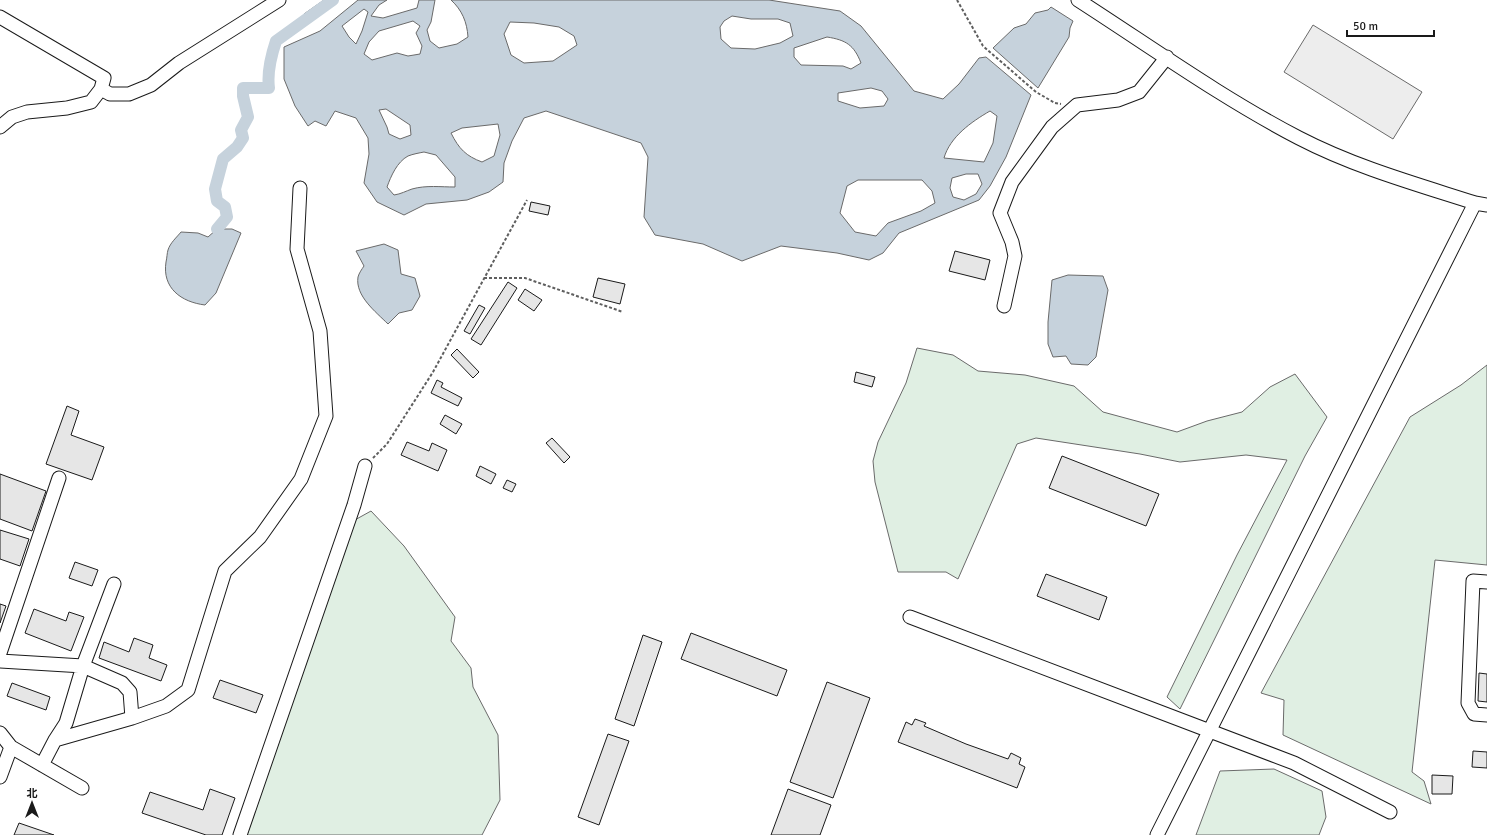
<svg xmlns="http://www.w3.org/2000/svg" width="1487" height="835" viewBox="0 0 1487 835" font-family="Signika,'Noto Sans SC',sans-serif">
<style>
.green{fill:#e0efe3;stroke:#6a6a6a}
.parking{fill:#ededed;stroke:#6a6a6a}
.water{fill:#c6d2dc;stroke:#6a6a6a;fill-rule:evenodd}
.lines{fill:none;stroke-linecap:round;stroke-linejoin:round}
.canal{stroke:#c6d2dc;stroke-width:12}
.building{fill:#e6e6e6;stroke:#1a1a1a}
.minor-casing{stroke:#1a1a1a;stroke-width:15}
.path{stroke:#5f5f5f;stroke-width:2;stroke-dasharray:3 2;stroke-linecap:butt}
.minor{stroke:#fff;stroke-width:13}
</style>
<rect width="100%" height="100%" fill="#fff"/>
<path class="green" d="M 917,348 L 953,355 L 978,371 L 1025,375 L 1074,386 L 1103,412 L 1177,432 L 1207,421 L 1242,412 L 1270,387 L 1295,374 L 1327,417 L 1305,456 L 1180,709 L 1167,697 L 1237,555 L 1287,460 L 1246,455 L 1180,462 L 1140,454 L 1036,438 L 1017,444 L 958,579 L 946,572 L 898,572 L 875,482 L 873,461 L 878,442 L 906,383 Z
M 1487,365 L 1487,565 L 1435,560 L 1412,772 L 1424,781 L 1431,804 L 1283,735 L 1284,700 L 1261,693 L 1410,417 L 1461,385 Z
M 371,511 L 404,546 L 455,617 L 451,641 L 471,668 L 473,687 L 498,735 L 500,800 L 482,835 L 247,835 L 353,521 Z
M 1274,769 L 1322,791 L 1326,817 L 1319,835 L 1196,835 L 1220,771 Z"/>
<path class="parking" d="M 1313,25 L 1422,92 L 1393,139 L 1284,72 Z"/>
<path class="water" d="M 324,0 L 338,0 L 315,15 L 304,14 Z
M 358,0 L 387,0 L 379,5 L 371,16 L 383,18 L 417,8 L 419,0 L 435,0 L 431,22 L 427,30 L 430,41 L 439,48 L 457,44 L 468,37 C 467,22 462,10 451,0 L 769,0 L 840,11 L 861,26 L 914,91 L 943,99 L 959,84 L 979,58 L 986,57 L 1031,95 L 1006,157 L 990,186 L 979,200 L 899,233 L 883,253 L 869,260 L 837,253 L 781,246 L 742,261 L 703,244 L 655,235 L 644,217 L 648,157 L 641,143 L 546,111 L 524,118 L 512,141 L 504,163 L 503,182 L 489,192 L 467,200 L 426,204 L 404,215 L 377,202 L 364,183 L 369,154 L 368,138 L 356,118 L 335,111 L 326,126 L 315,121 L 308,126 L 295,106 L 284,79 L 284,47 L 320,31 ZM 364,9 L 368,12 L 362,31 L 356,44 L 349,37 L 342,26 ZM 732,16 L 751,19 L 778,19 L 790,23 L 793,36 L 780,43 L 755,49 L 731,48 L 721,39 L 720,27 L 724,21 ZM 413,21 L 420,26 L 416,33 L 422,46 L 420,54 L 408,56 L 397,53 L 372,60 L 364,54 L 369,42 L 379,31 ZM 510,22 L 534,23 L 559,27 L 574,36 L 577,45 L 553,61 L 524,63 L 511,55 L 504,34 ZM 827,37 C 846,40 854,45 861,63 L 851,69 L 843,66 L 801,65 L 794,57 L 794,48 ZM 871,88 L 882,91 L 888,99 L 884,106 L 860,108 L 838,101 L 838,93 ZM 386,109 L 410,125 L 411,135 L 400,139 L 389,134 L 387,127 L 379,110 ZM 990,111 L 997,116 L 993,143 L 984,162 L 944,158 C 950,137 971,122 990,111 ZM 498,124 L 500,135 L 494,156 L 482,162 C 466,156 459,149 451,133 L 462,128 ZM 424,152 L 436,155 L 455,177 L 455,187 C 441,187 426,185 412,189 C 406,191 401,194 394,195 L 387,187 C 391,176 397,162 408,156 C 413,154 419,153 424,152 ZM 966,174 L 978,174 L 982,184 L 976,194 L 964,200 L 953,197 L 950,188 L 952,178 ZM 858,180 L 922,180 L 932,191 L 935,203 L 921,211 L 888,223 L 876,236 L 855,232 L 840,213 L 847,186 Z
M 1051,7 L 1073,21 L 1070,28 L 1069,37 L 1038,88 L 993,48 L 1014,28 L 1026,24 L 1035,13 L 1048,10 Z
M 217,229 L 232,229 L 241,233 L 216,293 L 205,305 C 181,302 162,288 166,262 C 167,258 167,253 168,250 C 170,243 177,237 181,232 L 198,233 L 208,237 Z
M 384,244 L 398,250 L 401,274 L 415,278 L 420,296 L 412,310 L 399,313 L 388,324 C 376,312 355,296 358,277 C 359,273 362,269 364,266 L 356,251 Z
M 1068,275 L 1103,276 L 1108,290 L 1096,357 L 1088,365 L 1071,364 L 1066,356 L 1053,357 L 1048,344 L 1048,322 L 1052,280 Z"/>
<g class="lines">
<path class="canal" d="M 217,229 L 227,217 L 225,207 L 217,201 L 215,189 L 223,159 L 237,147 L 243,138 L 241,130 L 248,117 L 243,96 L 243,88 L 269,88 C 267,73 271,56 276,41 L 333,0"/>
</g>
<path class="building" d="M 531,202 L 550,206 L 548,215 L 529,211 Z
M 955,251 L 990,260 L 985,280 L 949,271 Z
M 598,278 L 625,284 L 620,304 L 593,297 Z
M 508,282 L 517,288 L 481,345 L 471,339 Z
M 525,289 L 542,300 L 534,311 L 518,300 Z
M 479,305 L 485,308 L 470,334 L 464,331 Z
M 457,349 L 479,372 L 473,378 L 451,355 Z
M 856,372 L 875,377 L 872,387 L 854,382 Z
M 437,380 L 443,383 L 441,387 L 462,398 L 458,406 L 431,393 Z
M 67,406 L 79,411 L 71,435 L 104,447 L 92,480 L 46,464 Z
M 445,415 L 462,424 L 456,434 L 440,424 Z
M 552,438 L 570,457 L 564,463 L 546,443 Z
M 407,442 L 429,451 L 432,443 L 447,450 L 438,471 L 401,455 Z
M 1062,456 L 1159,494 L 1146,526 L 1049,488 Z
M 480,466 L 496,474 L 491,484 L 476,476 Z
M 0,474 L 46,491 L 32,531 L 0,519 Z
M 507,480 L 516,484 L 512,492 L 503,488 Z
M 0,530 L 29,539 L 20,566 L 0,559 Z
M 75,562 L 98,570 L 92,586 L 69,578 Z
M 1046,574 L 1107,597 L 1099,620 L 1037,596 Z
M 0,604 L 6,606 L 0,623 Z
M 34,609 L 66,621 L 69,612 L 84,617 L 71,651 L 25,633 Z
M 691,633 L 787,670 L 777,696 L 681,659 Z
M 643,635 L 662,642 L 634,726 L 615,719 Z
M 134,638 L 153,645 L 149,658 L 167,665 L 161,681 L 99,658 L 104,642 L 129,652 Z
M 1479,673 L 1487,674 L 1487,702 L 1478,701 Z
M 220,680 L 263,695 L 256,713 L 213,698 Z
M 827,682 L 870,698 L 833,798 L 790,782 Z
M 12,683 L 50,697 L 46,710 L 7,696 Z
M 915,719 L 926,723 L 924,726 L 966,744 L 1008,759 L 1011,753 L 1021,758 L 1019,764 L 1025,767 L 1017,788 L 898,742 L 906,722 L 912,725 Z
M 608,734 L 629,741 L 599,825 L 578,817 Z
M 1473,751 L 1487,752 L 1487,768 L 1472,767 Z
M 1432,775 L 1453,776 L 1452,794 L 1432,794 Z
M 210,789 L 235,798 L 222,835 L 206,835 L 142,813 L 150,792 L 203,810 Z
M 788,789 L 831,805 L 820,835 L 771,835 Z
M 19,823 L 54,835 L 14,835 Z"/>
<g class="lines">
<defs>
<path id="minor" d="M 1078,0 C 1151,47 1222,98 1299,138 C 1355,167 1416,184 1475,203 L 1487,205
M 0,17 L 104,78 L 101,89 L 91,102 L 67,108 L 27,112 L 12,117 L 0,127
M 101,89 L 110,94 L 129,94 L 151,85 L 179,63 L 279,0
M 1004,306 L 1015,256 L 1012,242 L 1000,213 L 1012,182 L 1052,127 L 1077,105 L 1118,100 L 1139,92 L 1167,57
M 1487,582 L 1473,581 L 1468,703 L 1474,714 L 1487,715
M 910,617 L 1294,763 L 1390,812
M 0,653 L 59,478
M 0,661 L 83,666 L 122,683 L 130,692 L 132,718
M 0,733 L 11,747 L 82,788
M 55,740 L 132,718 L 166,706 L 188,690 L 225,571 L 260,537 L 301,479 L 326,416 L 320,331 L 297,249 L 300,188
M 42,765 L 55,740 L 66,723 L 83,666 L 114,584
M 0,777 L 11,747
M 240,835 L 354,505 L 365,466
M 1157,835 L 1475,203"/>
</defs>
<use href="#minor" class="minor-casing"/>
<path class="path" d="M 957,0 L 983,46 L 1036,92 L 1055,103 L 1061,104
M 484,278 L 525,278 L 623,312
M 373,458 L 387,444 L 433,372 L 527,200"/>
<use href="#minor" class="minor"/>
</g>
<g transform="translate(32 803)" stroke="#ffffff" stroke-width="3" paint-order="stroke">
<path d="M0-3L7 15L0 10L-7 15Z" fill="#1a1a1a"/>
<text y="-6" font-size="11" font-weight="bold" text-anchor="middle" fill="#1a1a1a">北</text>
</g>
<path d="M1347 30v6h87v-6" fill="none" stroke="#1a1a1a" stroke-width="2"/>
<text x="1353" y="30" font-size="12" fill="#1a1a1a" stroke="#ffffff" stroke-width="3" paint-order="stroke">50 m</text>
</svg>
